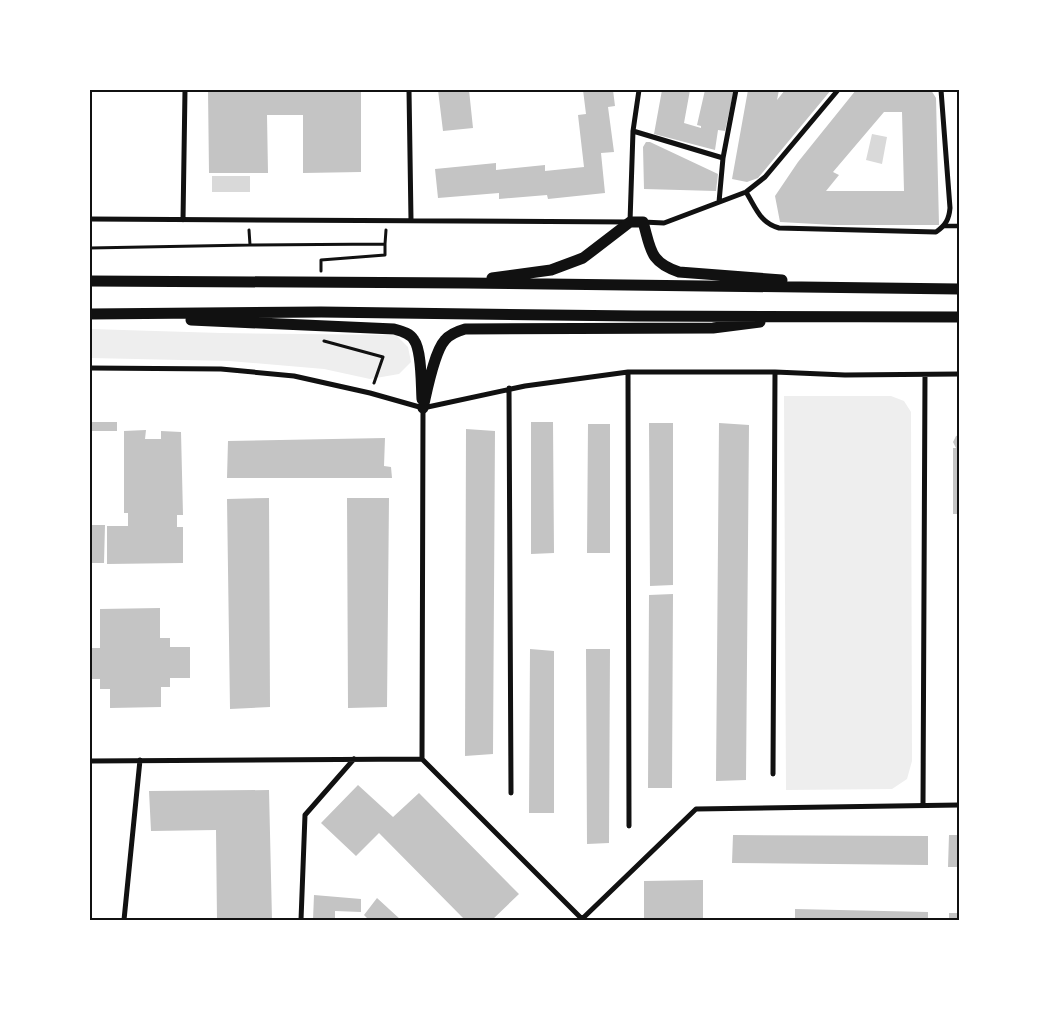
<svg xmlns="http://www.w3.org/2000/svg" width="1049" height="1010" viewBox="0 0 1049 1010" font-family="Manrope,sans-serif">
<style>
.green{fill:#eee}
.water{fill:#d9d9d9}
.building{fill:#c4c4c4;fill-rule:evenodd}
.lines{fill:none;stroke-linecap:round;stroke-linejoin:round}
.path{stroke:#111;stroke-width:3}
.pedestrian{stroke:#111;stroke-width:4.5}
.minor{stroke:#111;stroke-width:5}
.trunk{stroke:#111;stroke-width:11}
.neatline{fill:none;stroke:#111;stroke-width:2}
</style>
<rect width="100%" height="100%" fill="#fff"/>
<path class="green" d="M 90,329 L 221,333 L 396,335 L 408,347 L 411,362 L 399,374 L 370,379 L 324,369 L 229,361 L 90,358 Z
M 784,396 L 891,396 L 904,401 L 911,412 L 912,761 L 907,779 L 892,789 L 786,790 Z"/>
<path class="water" d="M 872,134 L 887,137 L 882,164 L 866,160 Z
M 212,176 L 250,176 L 250,192 L 212,192 Z"/>
<path class="building" d="M 208,90 L 361,90 L 361,172 L 303,173 L 303,115 L 267,115 L 268,173 L 209,173 Z
M 438,90 L 469,90 L 473,128 L 443,131 Z
M 583,90 L 613,90 L 615,106 L 608,107 L 614,152 L 601,153 L 605,193 L 548,199 L 547,195 L 499,199 L 499,193 L 438,198 L 435,169 L 496,163 L 496,170 L 545,165 L 545,171 L 584,167 L 578,115 L 586,114 Z
M 662,90 L 690,90 L 684,123 L 701,128 L 701,126 L 697,125 L 705,90 L 734,90 L 725,131 L 718,130 L 715,150 L 654,134 Z
M 748,90 L 779,90 L 777,100 L 785,90 L 831,90 L 758,178 L 747,182 L 732,179 Z
M 856,90 L 931,90 L 936,98 L 939,225 L 834,225 L 780,222 L 775,196 L 798,162 ZM 884,112 L 902,112 L 904,191 L 826,191 L 839,175 L 833,172 Z
M 646,142 L 650,142 L 718,174 L 716,191 L 644,189 L 643,147 Z
M 90,422 L 117,422 L 117,431 L 90,431 Z
M 531,422 L 553,422 L 554,553 L 531,554 Z
M 649,423 L 673,423 L 673,585 L 650,586 Z
M 719,423 L 749,425 L 746,780 L 716,781 Z
M 588,424 L 610,424 L 610,553 L 587,553 Z
M 466,429 L 495,431 L 493,754 L 465,756 Z
M 146,430 L 145,439 L 161,439 L 161,431 L 181,432 L 183,515 L 177,515 L 177,527 L 183,527 L 183,563 L 107,564 L 107,526 L 128,526 L 128,513 L 124,513 L 124,431 Z
M 959,435 L 959,514 L 953,514 L 953,448 L 956,448 L 953,442 L 956,436 Z
M 385,438 L 384,466 L 391,467 L 392,478 L 227,478 L 228,441 Z
M 269,498 L 270,707 L 230,709 L 227,499 Z
M 347,498 L 389,498 L 387,707 L 348,708 Z
M 91,525 L 105,525 L 104,563 L 90,563 Z
M 673,594 L 672,788 L 648,788 L 649,595 Z
M 160,608 L 160,638 L 170,638 L 170,647 L 190,647 L 190,678 L 170,678 L 170,687 L 161,687 L 161,707 L 110,708 L 110,689 L 100,689 L 100,679 L 90,679 L 90,648 L 100,648 L 100,609 Z
M 530,649 L 554,651 L 554,813 L 529,813 Z
M 586,649 L 610,649 L 609,843 L 587,844 Z
M 358,785 L 393,817 L 419,793 L 519,894 L 492,920 L 465,920 L 379,833 L 356,856 L 321,823 Z
M 269,790 L 272,920 L 217,920 L 216,830 L 151,831 L 149,791 Z
M 733,835 L 928,836 L 928,865 L 732,863 Z
M 949,835 L 959,835 L 959,867 L 948,867 Z
M 703,880 L 703,920 L 644,920 L 644,881 Z
M 314,895 L 361,899 L 361,912 L 335,911 L 335,920 L 313,920 Z
M 377,898 L 401,920 L 369,920 L 364,915 Z
M 795,909 L 928,912 L 928,920 L 795,920 Z
M 949,913 L 959,913 L 959,920 L 949,920 Z"/>
<g class="lines">
<path class="path" d="M 249,230 L 250,245 L 385,244 L 385,255 L 321,260 L 321,271
M 385,244 L 386,230
M 90,248 L 250,245
M 324,341 L 383,357 L 374,383"/>
<path class="pedestrian" d="M 944,226 L 959,226"/>
<path class="minor" d="M 409,90 L 411,220
M 633,131 L 723,158
M 746,192 C 756,208 760,223 779,228 L 936,232 C 946,225 949,219 950,208 L 941,90
M 719,202 L 723,158 L 736,90
M 90,219 C 270,221 450,220 630,222 L 633,131 L 639,90
M 183,220 L 185,90
M 643,222 L 664,223 L 746,192 L 765,177 L 838,90
M 90,368 L 221,369 L 294,376 L 370,393 L 423,408 L 525,386 L 628,372 L 775,372 L 845,375 L 959,374
M 628,372 L 629,826
M 509,388 L 511,793
M 423,408 L 422,759 L 583,920
M 90,761 L 422,759
M 773,774 L 775,372
M 923,805 L 925,375
M 582,919 L 696,809 L 959,805
M 124,920 L 140,760
M 301,920 L 305,815 L 354,759"/>
<path class="trunk" d="M 492,278 L 551,270 L 583,258 L 630,222 L 643,222 C 651,249 649,262 679,272 L 782,280
M 90,281 L 466,283 L 959,289
M 90,314 L 321,312 L 635,316 L 959,317
M 191,320 L 394,329 C 401,331 410,333 414,340 C 422,351 421,385 422,399
M 423,408 C 427,391 434,352 445,340 C 450,334 458,331 465,329 L 713,328 L 760,322"/>
</g>
<rect width="1049" height="1010" fill="none" stroke="#ffffff" stroke-width="182"/>
<rect x="91" y="91" width="867" height="828" class="neatline"/>
</svg>
